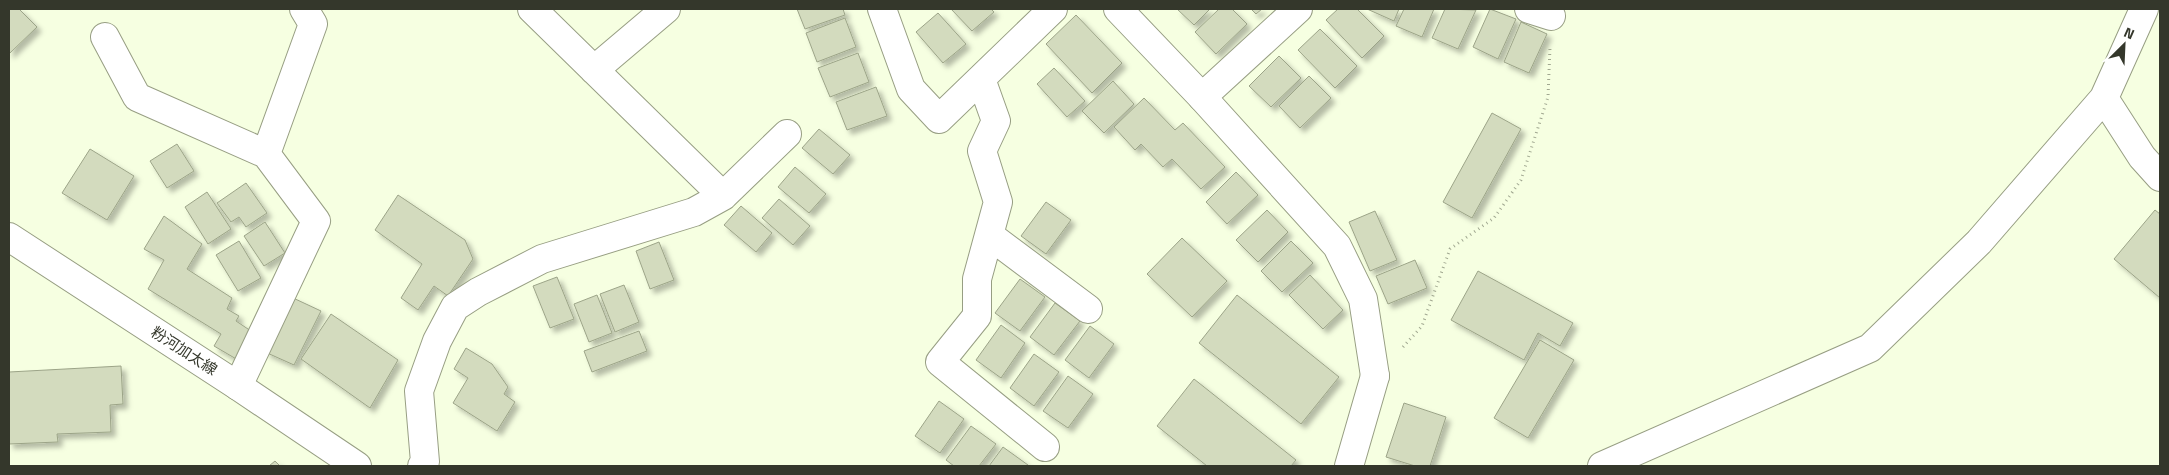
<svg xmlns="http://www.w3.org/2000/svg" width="2169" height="475" viewBox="0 0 2169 475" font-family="'Titillium Web','Noto Sans JP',sans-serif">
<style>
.building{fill:#d3dbbe;stroke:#9ca488;filter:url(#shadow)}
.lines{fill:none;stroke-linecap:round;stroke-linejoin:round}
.minor-casing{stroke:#979e83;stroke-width:30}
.tertiary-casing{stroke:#979e83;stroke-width:30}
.primary-casing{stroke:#979e83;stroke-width:30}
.path{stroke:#a1a891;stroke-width:3;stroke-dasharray:1 4;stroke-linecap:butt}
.minor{stroke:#fff;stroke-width:28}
.tertiary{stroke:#fff;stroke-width:28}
.primary{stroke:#fff;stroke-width:28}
.labels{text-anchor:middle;stroke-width:5;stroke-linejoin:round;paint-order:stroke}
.street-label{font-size:15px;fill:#34372b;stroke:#fff}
</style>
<defs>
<filter id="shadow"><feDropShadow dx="4.5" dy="4.5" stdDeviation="2.5" flood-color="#0004"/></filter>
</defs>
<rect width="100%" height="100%" fill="#f6ffe1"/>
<path class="building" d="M 9,9 L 19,9 L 37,27 L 9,54 Z
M 797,9 L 843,9 L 845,15 L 805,29 Z
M 951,9 L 991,9 L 994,12 L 972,31 Z
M 1177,9 L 1210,9 L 1194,25 Z
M 1219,9 L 1232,9 L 1247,24 L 1216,54 L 1195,32 Z
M 1251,9 L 1262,9 L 1256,14 Z
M 1338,9 L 1357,9 L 1384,36 L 1362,58 L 1326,20 Z
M 1367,9 L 1399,9 L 1394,21 Z
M 1404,9 L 1434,9 L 1422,37 L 1396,26 Z
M 1445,9 L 1476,10 L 1458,49 L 1432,38 Z
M 1490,9 L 1516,19 L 1498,59 L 1473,47 Z
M 938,13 L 966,44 L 943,63 L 916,32 Z
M 1076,15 L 1122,63 L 1092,93 L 1046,44 Z
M 845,18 L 856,47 L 817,62 L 806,33 Z
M 1521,22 L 1547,34 L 1529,73 L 1504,62 Z
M 1320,29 L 1357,66 L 1335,88 L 1298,50 Z
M 858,53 L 869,82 L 830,97 L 818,68 Z
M 1279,56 L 1301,78 L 1271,107 L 1249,86 Z
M 1054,68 L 1085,101 L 1067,117 L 1037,84 Z
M 1309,76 L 1331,98 L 1300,128 L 1279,106 Z
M 1113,81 L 1134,104 L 1104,133 L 1082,111 Z
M 876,87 L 887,116 L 847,130 L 836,102 Z
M 1144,98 L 1175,130 L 1183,123 L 1225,167 L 1201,189 L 1172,159 L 1163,167 L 1141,144 L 1135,150 L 1114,127 Z
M 1492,113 L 1521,129 L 1472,218 L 1443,202 Z
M 819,129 L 850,155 L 833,174 L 802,148 Z
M 177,144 L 194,171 L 167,188 L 150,161 Z
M 90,149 L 134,176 L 107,220 L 62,193 Z
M 795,167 L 826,194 L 809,213 L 778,187 Z
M 1236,172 L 1258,195 L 1227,224 L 1206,202 Z
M 246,183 L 267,213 L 246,227 L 239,217 L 231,222 L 217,203 Z
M 207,192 L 231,229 L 208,244 L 185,207 Z
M 398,195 L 465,240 L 473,259 L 448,296 L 434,286 L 418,310 L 401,298 L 422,264 L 375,230 Z
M 779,199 L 810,226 L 793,245 L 762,218 Z
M 1046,202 L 1071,220 L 1046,254 L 1021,236 Z
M 741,206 L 772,233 L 756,252 L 724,225 Z
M 1267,210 L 1288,232 L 1258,262 L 1236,240 Z
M 2155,210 L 2160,214 L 2160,298 L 2114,259 Z
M 1375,211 L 1397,260 L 1370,271 L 1349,222 Z
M 164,216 L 202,244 L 187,269 L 232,298 L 227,309 L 239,316 L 236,321 L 254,333 L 238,360 L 214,346 L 221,334 L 148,289 L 164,260 L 144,249 Z
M 265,222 L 285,253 L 264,266 L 244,236 Z
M 1182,238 L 1227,281 L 1192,317 L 1147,274 Z
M 239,241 L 261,278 L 238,291 L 216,255 Z
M 1291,241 L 1313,263 L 1282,292 L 1261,271 Z
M 659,242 L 674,280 L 650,289 L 636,251 Z
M 1415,260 L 1427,288 L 1388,304 L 1376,276 Z
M 1478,271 L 1573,323 L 1560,346 L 1538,333 L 1524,360 L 1451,320 Z
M 1310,275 L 1343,310 L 1323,329 L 1289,295 Z
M 557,277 L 574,319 L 550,328 L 533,286 Z
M 1020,279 L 1045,297 L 1020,331 L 995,313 Z
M 624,285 L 639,322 L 615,332 L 600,294 Z
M 597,295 L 612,333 L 589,342 L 574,304 Z
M 1237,295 L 1339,377 L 1301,424 L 1199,343 Z
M 291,297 L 321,311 L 294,365 L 265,352 Z
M 1055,303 L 1080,321 L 1054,355 L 1030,337 Z
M 331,314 L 398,360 L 370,408 L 301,359 Z
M 1001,325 L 1025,343 L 1001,378 L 976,360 Z
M 1090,326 L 1114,344 L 1089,378 L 1065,360 Z
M 639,331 L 647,351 L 592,372 L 584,351 Z
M 1540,340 L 1574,360 L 1528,438 L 1494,418 Z
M 466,348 L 492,364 L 508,387 L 504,394 L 515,402 L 497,431 L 453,403 L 468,378 L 454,369 Z
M 1034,354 L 1059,372 L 1034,406 L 1010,388 Z
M 121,366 L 123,404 L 110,405 L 111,432 L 57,434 L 58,442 L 9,444 L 9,372 Z
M 1068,376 L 1093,394 L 1068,428 L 1043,411 Z
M 1194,379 L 1296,460 L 1291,466 L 1207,466 L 1157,426 Z
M 939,401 L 964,419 L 940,453 L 915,436 Z
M 1404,403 L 1446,417 L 1430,466 L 1415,466 L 1386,457 Z
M 971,426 L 996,444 L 979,466 L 954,466 L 946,460 Z
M 1003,447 L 1028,465 L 1027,466 L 989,466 Z
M 275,461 L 280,466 L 269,466 Z"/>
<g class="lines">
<defs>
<path id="minor" d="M 882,9 L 911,89 L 939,119 L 1053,9
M 1529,9 L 1551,16
M 2144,9 L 2104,98 L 2142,157 L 2160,177
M 105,37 L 137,97 L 266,154 L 316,221 L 238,386
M 594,70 L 666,9
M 981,79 L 996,121 L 982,151 L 998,202 L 977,279 L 977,316 L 940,362 L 1045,447
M 1202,97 L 1298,9
M 266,154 L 313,24 L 304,9
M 723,196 L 787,134
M 989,235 L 1088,309
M 422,466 L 425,462 L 419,391 L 437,341 L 455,307 L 478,292 L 542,259 L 694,212 L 723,196 L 532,9
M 1349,466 L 1375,376
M 1602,466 L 1870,348 L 1979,242 L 2104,98"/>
<path id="tertiary" d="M 1118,9 L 1202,97 L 1337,246 L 1363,299 L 1375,376"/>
<path id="primary" d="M 9,237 L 238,386 L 357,466"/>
</defs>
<use href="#minor" class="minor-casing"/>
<use href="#tertiary" class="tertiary-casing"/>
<use href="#primary" class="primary-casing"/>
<path class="path" d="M 1403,347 L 1422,326 L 1450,249 L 1494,218 L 1521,180 L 1548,97 L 1550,47"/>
<use href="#minor" class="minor"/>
<use href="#tertiary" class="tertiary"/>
<use href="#primary" class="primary"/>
</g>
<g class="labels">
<g class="street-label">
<text transform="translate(184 351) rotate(33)" y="5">粉河加太線</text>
</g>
</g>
<rect width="2169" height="475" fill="none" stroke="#34372b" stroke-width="20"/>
<g transform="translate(2124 45) rotate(24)" stroke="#ffffff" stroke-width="4" paint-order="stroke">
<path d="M0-4L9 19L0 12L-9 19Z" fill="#34372b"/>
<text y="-8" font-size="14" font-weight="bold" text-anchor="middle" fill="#34372b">N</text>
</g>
</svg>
